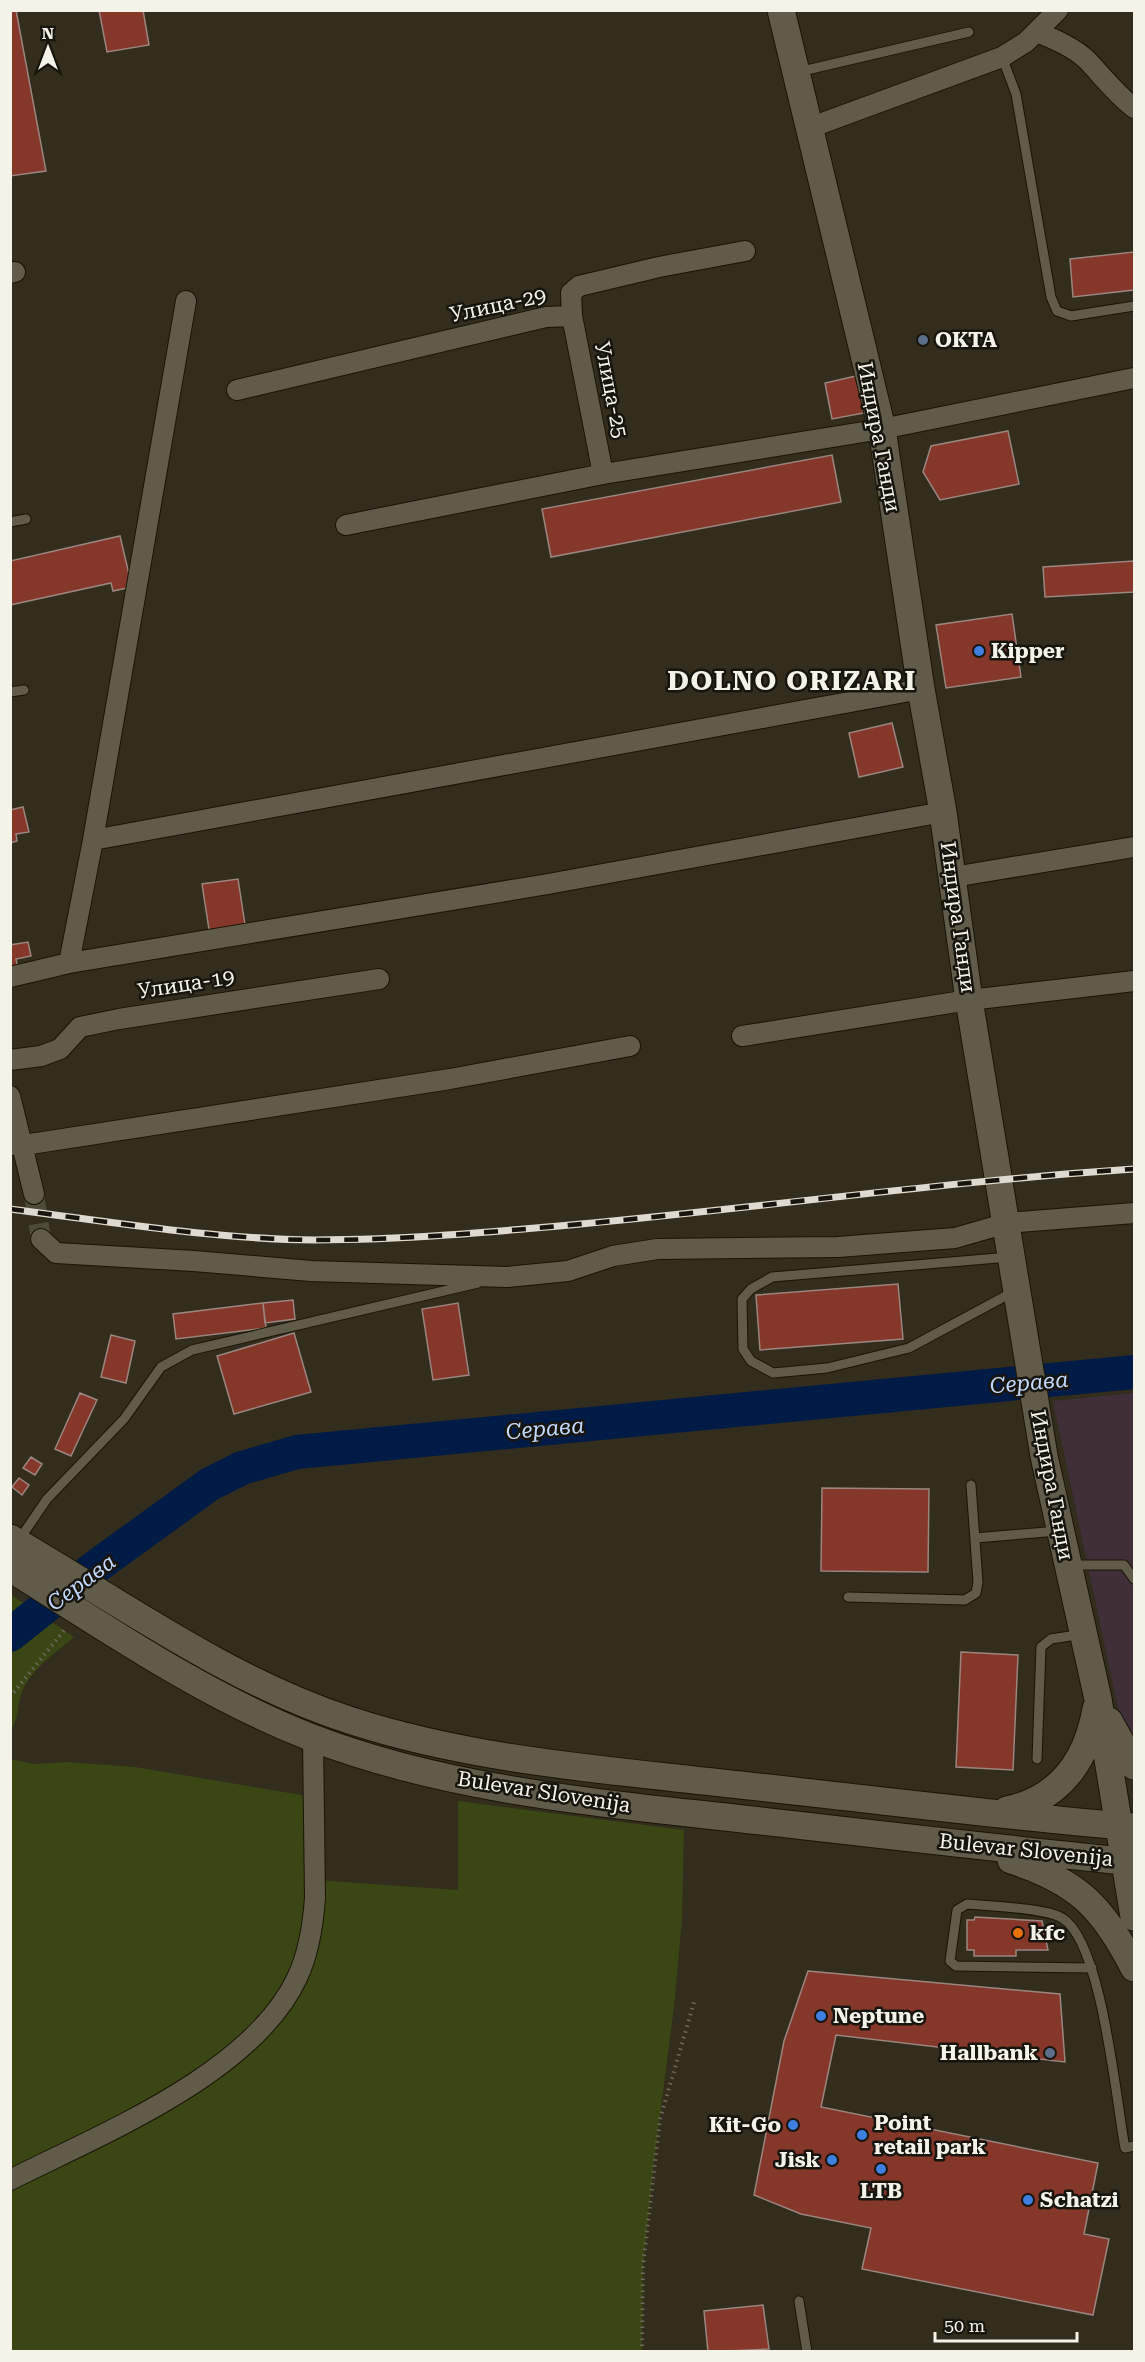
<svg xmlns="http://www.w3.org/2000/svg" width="1145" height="2362" viewBox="0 0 1145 2362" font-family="'Roboto Serif',serif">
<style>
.industrial{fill:#402f39}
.green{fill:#3a4613}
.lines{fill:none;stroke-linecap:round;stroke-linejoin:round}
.river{stroke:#001c46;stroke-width:34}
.building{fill:#853729;stroke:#9b8581;stroke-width:1.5}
.street-tunnel{stroke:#4f4b3b;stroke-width:20;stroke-dasharray:20 10;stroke-linecap:butt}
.lane-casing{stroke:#1a1506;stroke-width:11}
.street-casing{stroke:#1a1506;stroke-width:22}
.secondary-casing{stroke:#1a1506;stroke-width:29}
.path{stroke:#6d695b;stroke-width:4;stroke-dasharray:1.5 4.5;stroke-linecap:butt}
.lane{stroke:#615c4a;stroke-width:9}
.street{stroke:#615c4a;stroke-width:20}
.secondary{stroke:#615c4a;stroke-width:27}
.rail-casing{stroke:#dedad0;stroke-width:7}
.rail{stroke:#17150e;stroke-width:4.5;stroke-dasharray:14;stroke-linecap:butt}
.service-dot{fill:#5c6f8a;stroke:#17150e;stroke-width:2}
.shop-dot{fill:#3f7fe0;stroke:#17150e;stroke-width:2}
.food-dot{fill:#e8710a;stroke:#17150e;stroke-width:2}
.labels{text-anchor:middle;stroke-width:5;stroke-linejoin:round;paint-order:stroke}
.street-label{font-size:21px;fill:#f5f2e8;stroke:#17150e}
.poi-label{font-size:21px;font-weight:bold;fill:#f5f2e8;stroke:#17150e;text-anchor:start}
.water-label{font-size:22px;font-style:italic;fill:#c0d9fc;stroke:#17150e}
.district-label{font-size:27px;font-weight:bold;letter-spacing:1.5px;fill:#f5f2e8;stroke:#17150e}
</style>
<rect width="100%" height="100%" fill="#322d1d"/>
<path class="industrial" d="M 1134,1393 L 1134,1752 L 1124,1736 L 1053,1401 Z"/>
<path class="green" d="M 10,1594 L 74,1637 C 55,1654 29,1670 21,1695 C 16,1710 21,1713 11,1730 Z
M 11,1759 L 35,1764 L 67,1762 L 135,1767 L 314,1797 L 316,1880 L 458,1890 L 458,1801 L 684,1830 L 682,1920 L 674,2007 L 654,2162 L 643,2266 L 642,2351 L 11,2351 Z"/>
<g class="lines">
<path class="river" d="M 10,1635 L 94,1568 L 210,1484 L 242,1468 L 297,1452 L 1134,1372"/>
</g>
<path class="building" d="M 10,10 L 16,10 L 46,171 L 10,176 Z
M 99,10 L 143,10 L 149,45 L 107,52 Z
M 1134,252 L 1134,290 L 1073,297 L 1070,259 Z
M 856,376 L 864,413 L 832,419 L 825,383 Z
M 1008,431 L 1019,484 L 940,500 L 923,472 L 931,446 Z
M 832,455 L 841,502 L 551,557 L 542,509 Z
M 120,536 L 132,587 L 113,591 L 111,583 L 10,605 L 10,561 Z
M 1134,561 L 1134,592 L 1045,597 L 1043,567 Z
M 1012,614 L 1021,677 L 946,688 L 936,625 Z
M 892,723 L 903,767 L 859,777 L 849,733 Z
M 23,807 L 29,832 L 16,834 L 17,841 L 10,843 L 10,810 Z
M 238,879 L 246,931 L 210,936 L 202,884 Z
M 28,942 L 31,956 L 16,959 L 18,969 L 10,971 L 10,945 Z
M 898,1284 L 903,1339 L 760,1350 L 756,1295 Z
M 293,1300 L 295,1319 L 265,1323 L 263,1303 Z
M 263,1303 L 266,1328 L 176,1339 L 173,1314 Z
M 458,1303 L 469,1375 L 433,1380 L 422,1309 Z
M 294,1333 L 311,1392 L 234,1414 L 217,1356 Z
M 111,1335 L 135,1341 L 126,1383 L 101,1377 Z
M 80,1393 L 97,1400 L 71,1456 L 55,1449 Z
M 31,1457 L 42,1464 L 35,1475 L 23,1468 Z
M 19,1478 L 29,1485 L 22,1495 L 12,1487 Z
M 822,1488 L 929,1489 L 928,1572 L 821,1571 Z
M 961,1652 L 1018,1655 L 1013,1770 L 956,1767 Z
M 975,1917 L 1042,1921 L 1048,1950 L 1016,1950 L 1016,1956 L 974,1956 L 974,1950 L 967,1950 L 967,1920 L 974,1920 Z
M 808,1971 L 1060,1994 L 1065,2062 L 836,2035 L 821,2107 L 1098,2163 L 1084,2234 L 1109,2239 L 1093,2315 L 862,2269 L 871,2228 L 801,2214 L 754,2195 L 784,2041 Z
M 763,2305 L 769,2349 L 708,2352 L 704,2311 Z"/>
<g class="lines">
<path class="street-tunnel" d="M 34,1194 L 41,1239"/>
<defs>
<path id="lane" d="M 1002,57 L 1016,94 L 1051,297 L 1057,311 L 1071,316 L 1134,306
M 798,72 L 969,32
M 10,522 L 26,519
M 10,692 L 24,690
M 1010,1257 L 772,1277 L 751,1289 L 742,1299 L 743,1349 L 751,1361 L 773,1373 L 827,1368 L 909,1348 L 1013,1292
M 975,1538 L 1058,1531
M 19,1540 L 47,1499 L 124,1419 L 161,1367 L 192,1350 L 478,1283
M 1071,1565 L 1124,1565 L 1134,1579
M 848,1597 L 965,1600 L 976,1593 L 978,1582 L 971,1485
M 1037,1759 L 1041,1647 L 1051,1639 L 1083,1634
M 1092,1968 L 956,1966 L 950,1961 L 957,1910 L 967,1904 C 988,1906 1046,1908 1062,1918 C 1102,1941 1116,2101 1125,2148 L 1134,2146
M 799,2301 L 807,2352"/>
<path id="street" d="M 1037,32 C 1054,39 1073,47 1087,60 C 1104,78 1114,92 1134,108
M 809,128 L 1002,57 L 1026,42 L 1058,10
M 10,273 L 15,272
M 572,316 L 603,474
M 237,390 L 546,317 L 572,316 L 571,293 L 579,286 L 659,267 L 745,251
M 346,525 L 603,474 L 882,429 L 1134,378
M 93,840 L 921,689
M 953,877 L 1134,847
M 69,963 L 93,840 L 186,301
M 10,977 L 69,963 L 548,884 L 943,812
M 742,1036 L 969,1000 L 1134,981
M 10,1060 L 41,1056 L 60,1049 L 80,1027 L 119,1019 L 379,979
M 10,1096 L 34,1194
M 10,1145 L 24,1145 L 450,1079 L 630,1046
M 41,1239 L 56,1253 L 194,1261 L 311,1271 L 507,1277 L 568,1271 L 613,1256 L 657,1249 L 838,1247 L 955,1238 L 1007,1223 L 1134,1213
M 10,2180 C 101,2134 252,2074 297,1978 C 309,1953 313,1926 315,1898 L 313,1738"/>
<path id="secondary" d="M 781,10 L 882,429 L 921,689 L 943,812 L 969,1000 L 1044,1456 L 1098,1699 L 1134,1917
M 10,1538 C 120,1602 227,1680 349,1720 C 474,1761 609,1770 740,1785 C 871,1799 1003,1816 1134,1827
M 10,1568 C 106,1628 203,1695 310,1737 C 444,1789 591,1802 734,1818 C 867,1833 1001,1849 1134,1862
M 1109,1721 L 1134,1766
M 1007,1810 C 1060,1799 1087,1760 1096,1709
M 1011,1860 C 1077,1881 1103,1907 1134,1968"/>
</defs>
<use href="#lane" class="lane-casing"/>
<use href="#street" class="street-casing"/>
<use href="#secondary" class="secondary-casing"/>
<path class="path" d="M 10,1697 L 66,1628
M 642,2352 L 643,2266 L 660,2119 L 695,1999"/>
<use href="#lane" class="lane"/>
<use href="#street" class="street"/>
<use href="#secondary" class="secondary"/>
<defs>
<path id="rail" d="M 10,1209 C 112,1222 213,1239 315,1240 C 404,1240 492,1232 581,1224 C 766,1207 950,1181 1134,1169"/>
</defs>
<use href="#rail" class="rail-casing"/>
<use href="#rail" class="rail"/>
</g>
<g class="service-dot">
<circle cx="923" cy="340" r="6"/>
<circle cx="1050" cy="2053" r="6"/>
</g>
<g class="shop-dot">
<circle cx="979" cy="651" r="6"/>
<circle cx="821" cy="2016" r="6"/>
<circle cx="793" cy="2125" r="6"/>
<circle cx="862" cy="2135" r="6"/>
<circle cx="832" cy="2160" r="6"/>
<circle cx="881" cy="2169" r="6"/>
<circle cx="1028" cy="2200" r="6"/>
</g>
<circle class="food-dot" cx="1018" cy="1933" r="6"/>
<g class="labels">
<g class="street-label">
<text transform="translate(498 305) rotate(-12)" y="7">Улица-29</text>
<text transform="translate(611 390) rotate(79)" y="7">Улица-25</text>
<text transform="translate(879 437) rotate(79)" y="7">Индира Ганди</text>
<text transform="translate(958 917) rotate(82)" y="7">Индира Ганди</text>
<text transform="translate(186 984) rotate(-9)" y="7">Улица-19</text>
<text transform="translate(1052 1485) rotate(79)" y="7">Индира Ганди</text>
<text transform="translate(544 1792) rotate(9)" y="7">Bulevar Slovenija</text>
<text transform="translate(1026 1850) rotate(6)" y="7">Bulevar Slovenija</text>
</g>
<g class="poi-label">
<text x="935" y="347">OKTA</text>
<text x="991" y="658">Kipper</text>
<text x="1030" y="1940">kfc</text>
<text x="833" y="2023">Neptune</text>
<text x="1038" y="2060" text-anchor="end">Hallbank</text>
<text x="874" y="2130">Point<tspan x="874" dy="24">retail park</tspan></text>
<text x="781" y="2132" text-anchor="end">Kit-Go</text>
<text x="820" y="2167" text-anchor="end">Jisk</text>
<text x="881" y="2198" text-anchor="middle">LTB</text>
<text x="1040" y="2207">Schatzi</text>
</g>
<g class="water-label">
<text transform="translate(1029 1382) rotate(-5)" y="8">Серава</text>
<text transform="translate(545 1428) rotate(-5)" y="8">Серава</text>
<text transform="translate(81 1582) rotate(-37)" y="8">Серава</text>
</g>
<g class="district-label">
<text x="792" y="690">DOLNO ORIZARI</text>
</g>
</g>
<rect width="1145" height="2362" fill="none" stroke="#f5f2e8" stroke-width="24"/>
<g transform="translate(48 48)" stroke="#17150e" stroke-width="4.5" paint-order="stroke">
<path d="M0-4.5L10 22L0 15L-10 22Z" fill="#f5f2e8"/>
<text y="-9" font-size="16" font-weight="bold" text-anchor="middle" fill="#f5f2e8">N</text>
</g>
<path d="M935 2332v9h142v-9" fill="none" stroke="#f5f2e8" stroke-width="3"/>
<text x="944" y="2332" font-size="18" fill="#f5f2e8" stroke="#17150e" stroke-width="4.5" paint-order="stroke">50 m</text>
</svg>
